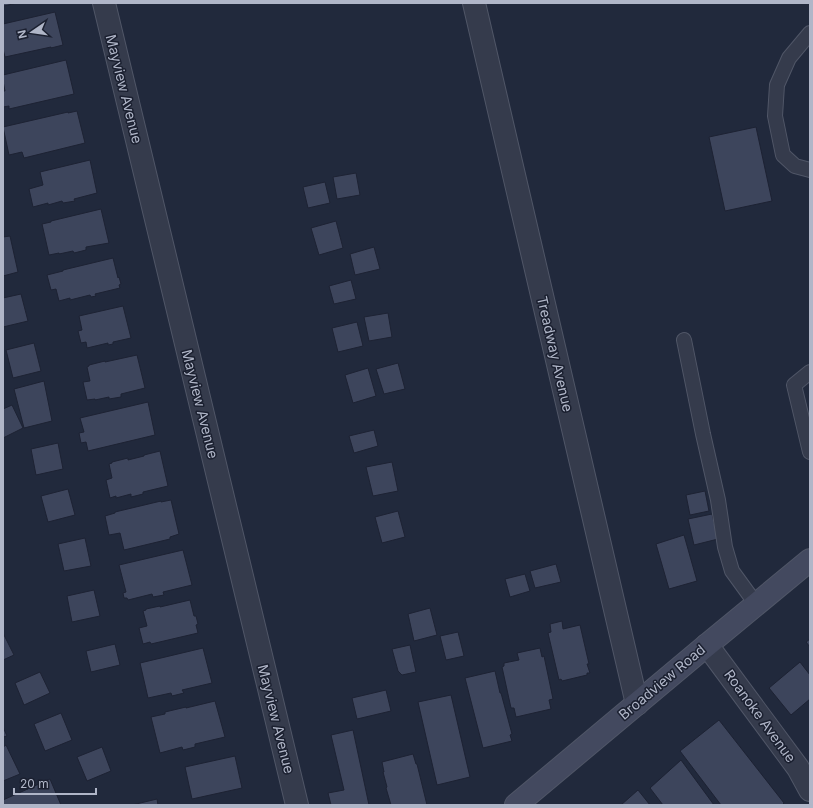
<svg xmlns="http://www.w3.org/2000/svg" width="813" height="808" viewBox="0 0 813 808" font-family="Inter,sans-serif">
<style>
.building{fill:#3d455c;stroke:#1d2233}
.lines{fill:none;stroke-linecap:round;stroke-linejoin:round}
.lane-casing{stroke:#505667;stroke-width:16}
.street-casing{stroke:#505667;stroke-width:24}
.secondary-casing{stroke:#505667;stroke-width:24}
.lane{stroke:#353b4c;stroke-width:14}
.street{stroke:#353b4c;stroke-width:22}
.secondary{stroke:#43495f;stroke-width:22}
.labels{text-anchor:middle;stroke-width:3;stroke-linejoin:round;paint-order:stroke}
.street-label{font-size:14px;fill:#b0b6c8;stroke:#1b2030}
</style>
<rect width="100%" height="100%" fill="#21293c"/>
<path class="building" d="M 3,3 L 17,3 L 4,6 Z
M 55,12 L 63,45 L 51,48 L 51,47 L 5,57 L 3,49 L 3,24 Z
M 66,60 L 74,94 L 9,109 L 9,106 L 3,107 L 3,91 L 5,91 L 3,81 L 3,75 Z
M 77,111 L 85,143 L 24,158 L 22,152 L 9,155 L 3,127 L 68,112 L 68,113 Z
M 756,127 L 772,201 L 725,211 L 709,137 Z
M 90,160 L 97,193 L 74,199 L 75,201 L 63,203 L 62,201 L 48,205 L 48,203 L 33,207 L 29,189 L 43,185 L 40,172 Z
M 356,173 L 360,195 L 337,199 L 333,177 Z
M 325,182 L 330,203 L 308,208 L 303,187 Z
M 101,209 L 109,243 L 86,247 L 86,250 L 74,253 L 73,251 L 59,254 L 59,253 L 49,255 L 42,224 L 51,222 L 51,221 Z
M 336,221 L 343,248 L 319,255 L 311,228 Z
M 10,236 L 18,272 L 3,276 L 3,237 Z
M 374,247 L 380,269 L 355,275 L 350,254 Z
M 113,258 L 118,278 L 119,277 L 121,284 L 119,285 L 120,288 L 95,294 L 96,296 L 91,297 L 90,295 L 70,300 L 70,298 L 59,301 L 56,289 L 51,290 L 47,275 L 63,271 L 63,270 Z
M 351,280 L 356,299 L 334,304 L 329,286 Z
M 21,294 L 28,321 L 3,327 L 3,298 Z
M 123,306 L 131,338 L 113,342 L 113,344 L 108,345 L 108,343 L 87,348 L 86,342 L 81,343 L 78,331 L 82,330 L 79,316 Z
M 388,313 L 392,337 L 369,341 L 364,317 Z
M 357,322 L 363,346 L 338,352 L 332,328 Z
M 34,343 L 41,371 L 13,378 L 6,350 Z
M 137,355 L 145,388 L 121,394 L 121,397 L 109,399 L 109,397 L 95,400 L 95,399 L 87,400 L 83,382 L 90,381 L 87,367 L 89,366 L 89,365 L 105,361 L 105,362 Z
M 398,363 L 405,389 L 384,394 L 376,369 Z
M 368,368 L 376,396 L 353,403 L 345,375 Z
M 44,381 L 52,421 L 24,428 L 14,389 Z
M 148,402 L 155,435 L 88,451 L 86,442 L 81,443 L 79,433 L 84,432 L 80,418 Z
M 12,405 L 23,428 L 3,438 L 3,409 Z
M 374,430 L 378,446 L 354,453 L 349,436 Z
M 58,443 L 63,469 L 36,475 L 31,449 Z
M 160,451 L 168,486 L 143,492 L 143,494 L 131,497 L 131,494 L 116,498 L 116,496 L 110,498 L 106,480 L 112,478 L 109,464 L 112,463 L 112,462 L 128,458 L 128,460 L 144,456 L 144,455 Z
M 392,462 L 398,491 L 373,496 L 366,467 Z
M 68,489 L 75,515 L 48,522 L 41,496 Z
M 705,491 L 709,511 L 690,515 L 686,495 Z
M 171,500 L 179,534 L 170,537 L 170,539 L 124,550 L 120,533 L 109,535 L 105,516 L 115,513 L 115,512 L 161,501 L 161,502 Z
M 398,511 L 405,537 L 382,543 L 375,517 Z
M 712,514 L 718,539 L 694,545 L 688,519 Z
M 684,535 L 697,581 L 669,589 L 656,544 Z
M 85,538 L 91,566 L 64,571 L 58,544 Z
M 183,550 L 192,585 L 163,592 L 164,595 L 153,597 L 152,594 L 128,600 L 127,598 L 124,598 L 123,593 L 126,592 L 119,565 Z
M 556,564 L 561,582 L 535,588 L 530,571 Z
M 525,574 L 530,591 L 510,597 L 505,579 Z
M 94,590 L 100,616 L 72,622 L 67,596 Z
M 190,600 L 194,616 L 196,616 L 198,624 L 196,625 L 198,633 L 151,644 L 150,642 L 143,644 L 139,628 L 147,626 L 143,611 L 146,610 L 146,609 L 160,606 L 160,607 Z
M 430,608 L 437,635 L 414,641 L 408,614 Z
M 562,621 L 563,629 L 580,625 L 589,664 L 587,664 L 590,673 L 587,673 L 587,675 L 562,681 L 561,679 L 559,680 L 548,633 L 551,632 L 550,624 Z
M 458,632 L 464,656 L 446,660 L 440,636 Z
M 3,633 L 14,655 L 3,660 Z
M 810,639 L 810,647 L 806,642 Z
M 115,644 L 120,665 L 91,672 L 86,651 Z
M 410,645 L 416,672 L 402,675 L 398,671 L 392,649 Z
M 203,648 L 212,683 L 182,690 L 184,693 L 172,696 L 171,693 L 148,698 L 140,663 Z
M 540,648 L 542,657 L 544,656 L 553,699 L 549,700 L 551,709 L 516,717 L 514,708 L 511,708 L 502,667 L 504,666 L 504,663 L 519,660 L 517,653 Z
M 800,662 L 810,675 L 810,699 L 791,715 L 769,688 Z
M 495,671 L 500,693 L 501,693 L 512,734 L 510,735 L 512,741 L 483,748 L 465,678 Z
M 40,672 L 50,693 L 24,705 L 15,683 Z
M 386,690 L 391,711 L 357,719 L 352,698 Z
M 451,695 L 470,777 L 437,785 L 418,702 Z
M 215,701 L 225,737 L 195,744 L 195,747 L 183,750 L 182,747 L 160,753 L 151,717 L 165,714 L 165,712 L 186,707 L 186,708 Z
M 61,713 L 72,740 L 45,751 L 34,724 Z
M 719,720 L 784,803 L 782,805 L 721,805 L 680,751 Z
M 3,727 L 7,736 L 3,737 Z
M 353,730 L 369,805 L 331,805 L 328,793 L 344,790 L 331,735 Z
M 6,745 L 20,774 L 3,781 L 3,747 Z
M 102,747 L 111,771 L 87,781 L 77,757 Z
M 413,754 L 416,764 L 417,764 L 427,805 L 391,805 L 386,788 L 387,787 L 383,772 L 384,772 L 382,762 Z
M 235,756 L 242,788 L 192,799 L 185,767 Z
M 681,760 L 714,805 L 663,805 L 650,788 Z
M 50,779 L 61,805 L 3,805 L 3,800 Z
M 638,790 L 650,805 L 621,805 Z
M 157,799 L 158,805 L 132,805 Z"/>
<g class="lines">
<defs>
<path id="lane" d="M 810,33 L 789,58 L 777,85 L 775,116 L 783,155 L 795,166 L 810,170
M 684,340 L 703,434 L 718,500 L 725,547 L 732,571 L 756,604
M 810,372 L 794,385 L 810,452"/>
<path id="street" d="M 104,3 L 297,805
M 474,3 L 637,704
M 707,645 L 798,768 L 810,790"/>
<path id="secondary" d="M 516,805 L 707,645 L 810,560"/>
</defs>
<use href="#lane" class="lane-casing"/>
<use href="#street" class="street-casing"/>
<use href="#secondary" class="secondary-casing"/>
<use href="#lane" class="lane"/>
<use href="#street" class="street"/>
<use href="#secondary" class="secondary"/>
</g>
<g class="labels">
<g class="street-label">
<text transform="translate(124 89) rotate(76)" y="5">Mayview Avenue</text>
<text transform="translate(555 354) rotate(77)" y="5">Treadway Avenue</text>
<text transform="translate(200 404) rotate(76)" y="5">Mayview Avenue</text>
<text transform="translate(662 682) rotate(-40)" y="5">Broadview Road</text>
<text transform="translate(760 716) rotate(54)" y="5">Roanoke Avenue</text>
<text transform="translate(276 719) rotate(76)" y="5">Mayview Avenue</text>
</g>
</g>
<rect width="813" height="808" fill="none" stroke="#b0b6c8" stroke-width="8"/>
<g transform="translate(32 32) rotate(257)" stroke="#1b2030" stroke-width="3" paint-order="stroke">
<path d="M0-3L7 15L0 10L-7 15Z" fill="#b0b6c8"/>
<text y="-6" font-size="11" font-weight="bold" text-anchor="middle" fill="#b0b6c8">N</text>
</g>
<path d="M14 788v6h82v-6" fill="none" stroke="#b0b6c8" stroke-width="2"/>
<text x="20" y="788" font-size="12" fill="#b0b6c8" stroke="#1b2030" stroke-width="3" paint-order="stroke">20 m</text>
</svg>
